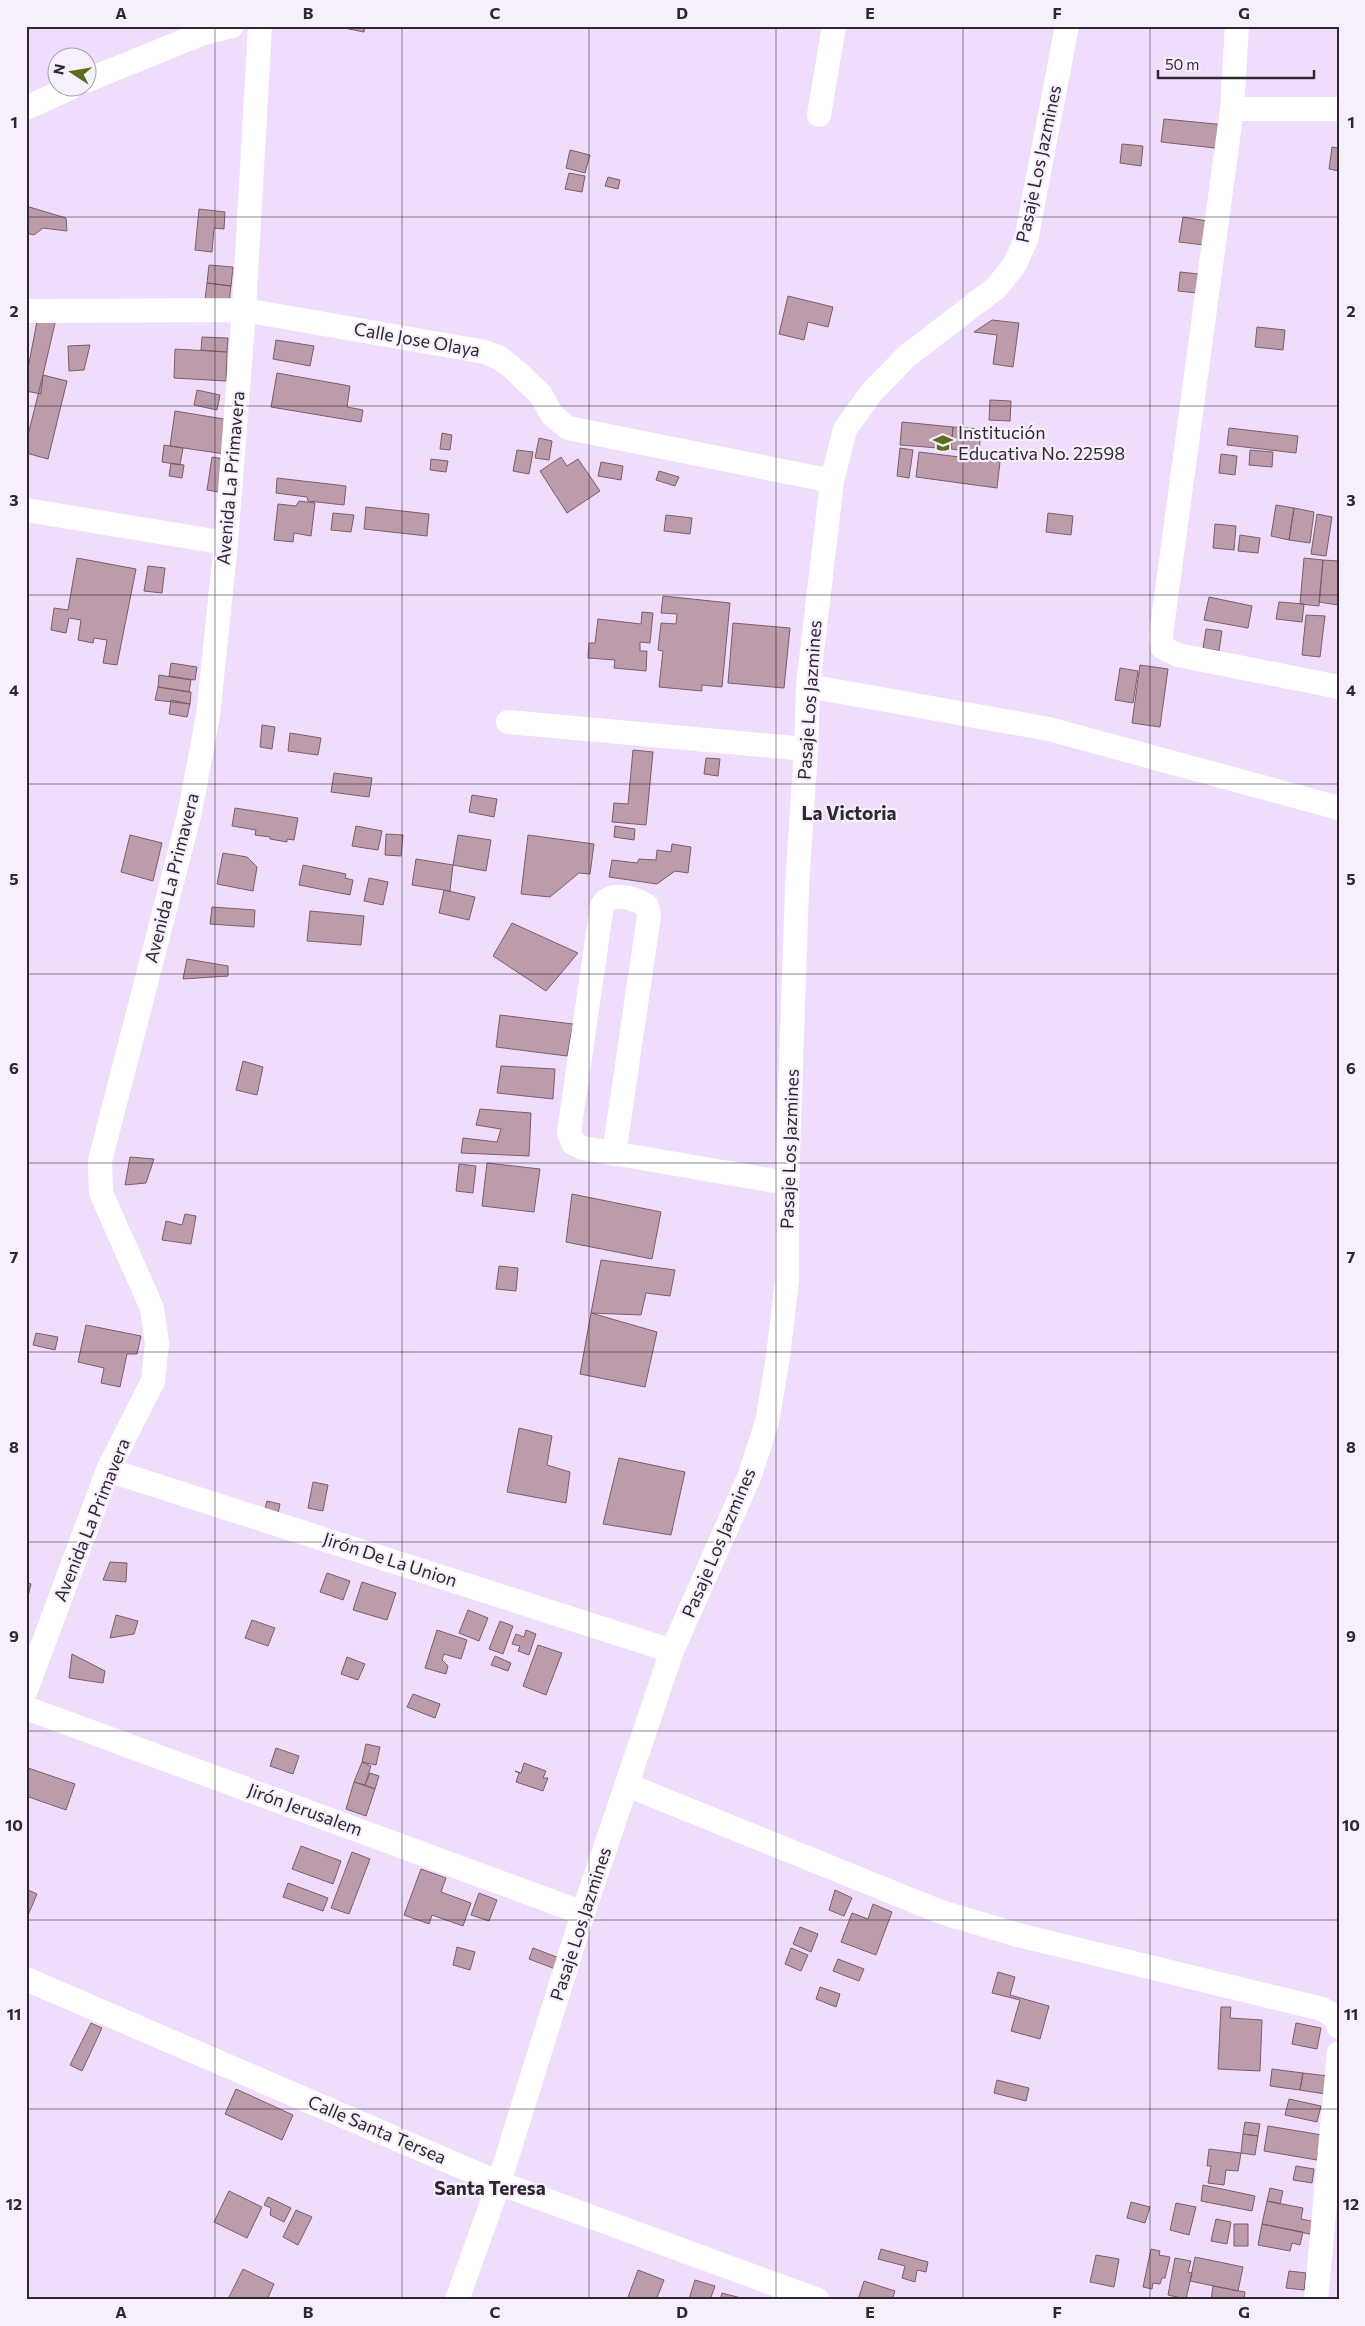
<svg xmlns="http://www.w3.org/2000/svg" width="1365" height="2326" viewBox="0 0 1365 2326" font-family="Commissioner,sans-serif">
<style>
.building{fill:#bc9bab;stroke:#7c5d6d}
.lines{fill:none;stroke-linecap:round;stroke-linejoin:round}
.minor{stroke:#fff;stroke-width:24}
.grid{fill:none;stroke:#2e2732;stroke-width:1;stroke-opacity:0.55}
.labels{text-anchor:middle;stroke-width:4.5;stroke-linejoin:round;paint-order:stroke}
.street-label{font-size:18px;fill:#2e2732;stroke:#f7effb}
.poi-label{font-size:18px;fill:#2e2732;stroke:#f7effb;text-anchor:start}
.neighbourhood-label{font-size:19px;font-weight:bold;fill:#2e2732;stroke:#f7effb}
.neatline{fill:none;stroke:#2e2732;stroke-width:2}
.grid-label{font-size:16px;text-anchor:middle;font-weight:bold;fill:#2e2732}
</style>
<rect width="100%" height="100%" fill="#f0ddfb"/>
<path class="building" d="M 334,26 L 365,26 L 364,32 Z
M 1164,119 L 1226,125 L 1224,149 L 1161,142 Z
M 1122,144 L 1143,146 L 1141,166 L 1120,163 Z
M 1332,147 L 1339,148 L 1339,171 L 1329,169 Z
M 570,150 L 590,155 L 585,173 L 566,168 Z
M 569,173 L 585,176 L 582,192 L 565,189 Z
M 608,177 L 620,180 L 618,189 L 605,186 Z
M 26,206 L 66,218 L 67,231 L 43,228 L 34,235 L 26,233 Z
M 199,209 L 225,212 L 224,229 L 214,228 L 212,252 L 195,250 Z
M 1183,217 L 1207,221 L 1204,245 L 1179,242 Z
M 209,265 L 233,267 L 231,286 L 207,283 Z
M 1180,272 L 1199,274 L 1197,293 L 1178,291 Z
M 207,283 L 231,286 L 229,303 L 205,300 Z
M 788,296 L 833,307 L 828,327 L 808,322 L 804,340 L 779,334 Z
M 38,316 L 56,319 L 43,375 L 41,394 L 26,391 L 26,379 Z
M 992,320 L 1019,323 L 1013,367 L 993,364 L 997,335 L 974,332 Z
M 1257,327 L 1285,330 L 1283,350 L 1255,347 Z
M 202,337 L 228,338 L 227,352 L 201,350 Z
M 276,340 L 314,346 L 310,366 L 273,359 Z
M 90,345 L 84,370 L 69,371 L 68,346 Z
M 175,349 L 227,352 L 226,381 L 174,378 Z
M 277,373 L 350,386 L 347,407 L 363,410 L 361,422 L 271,407 Z
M 43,375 L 67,381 L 48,459 L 26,453 L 26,443 Z
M 197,390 L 220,395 L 217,410 L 194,405 Z
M 990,400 L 1011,401 L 1010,421 L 989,420 Z
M 175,411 L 230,420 L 225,454 L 170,446 Z
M 902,422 L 953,427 L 951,449 L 900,445 Z
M 953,427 L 981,429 L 979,452 L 951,449 Z
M 1229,428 L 1298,436 L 1296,453 L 1227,445 Z
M 442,433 L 452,435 L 450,450 L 440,449 Z
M 539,438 L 552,441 L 549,460 L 535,458 Z
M 164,445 L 183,448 L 180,465 L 162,462 Z
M 900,448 L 913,450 L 909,478 L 897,476 Z
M 517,450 L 533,452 L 529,474 L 513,471 Z
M 1250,450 L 1273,452 L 1272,467 L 1249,465 Z
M 919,452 L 1000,462 L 997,488 L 916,477 Z
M 1221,454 L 1237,456 L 1235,475 L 1219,473 Z
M 212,457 L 230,460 L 225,493 L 207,490 Z
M 561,457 L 567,466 L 578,459 L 600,491 L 567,513 L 540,471 Z
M 431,459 L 448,461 L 446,472 L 430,470 Z
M 601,462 L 623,466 L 621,480 L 598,476 Z
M 171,463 L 184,465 L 182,478 L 169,476 Z
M 659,471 L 679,477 L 675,486 L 656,480 Z
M 277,478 L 346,486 L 344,505 L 308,501 L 307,497 L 276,493 Z
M 299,501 L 315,503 L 311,536 L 294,533 L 293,542 L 274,540 L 278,504 L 296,506 Z
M 1276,505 L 1294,508 L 1289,540 L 1271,536 Z
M 366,507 L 429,514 L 427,536 L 364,529 Z
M 1294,508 L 1314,512 L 1310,543 L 1289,540 Z
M 333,513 L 354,515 L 351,532 L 331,530 Z
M 1048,513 L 1073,516 L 1071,535 L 1046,532 Z
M 1317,514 L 1332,517 L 1326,556 L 1311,554 Z
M 666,515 L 692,518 L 690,534 L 664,531 Z
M 1215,524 L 1236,526 L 1234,550 L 1213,548 Z
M 1240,535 L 1260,538 L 1258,553 L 1238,551 Z
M 77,558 L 136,569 L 117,665 L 103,663 L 107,640 L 94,638 L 93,643 L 78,640 L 81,620 L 69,618 L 66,633 L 51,630 L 54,608 L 68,610 Z
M 1304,558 L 1323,560 L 1319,606 L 1300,604 Z
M 1323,560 L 1339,561 L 1338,605 L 1319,602 Z
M 148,566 L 165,568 L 162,593 L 144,591 Z
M 663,596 L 730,603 L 722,687 L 702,685 L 702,691 L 659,687 L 663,651 L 658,650 L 661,623 L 676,624 L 677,614 L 661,613 Z
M 1209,597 L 1252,606 L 1248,628 L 1204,620 Z
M 1279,602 L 1304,604 L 1302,622 L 1276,619 Z
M 642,612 L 653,613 L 650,643 L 640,642 L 640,651 L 647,651 L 646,671 L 614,668 L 615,660 L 588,658 L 589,643 L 595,643 L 598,619 L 641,624 Z
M 1306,615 L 1325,616 L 1320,657 L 1302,655 Z
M 733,623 L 790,628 L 784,688 L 728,683 Z
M 1206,629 L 1222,631 L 1219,651 L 1203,648 Z
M 171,663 L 197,667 L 195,680 L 169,676 Z
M 1140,665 L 1168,669 L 1160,727 L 1132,723 Z
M 1120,668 L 1138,671 L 1133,703 L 1115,700 Z
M 159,675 L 191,680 L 189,692 L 158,687 Z
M 158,687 L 191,692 L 190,704 L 155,700 Z
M 171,700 L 190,704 L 187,717 L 169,714 Z
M 262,725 L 275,727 L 272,749 L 260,747 Z
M 290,733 L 321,738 L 318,755 L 288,751 Z
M 633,750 L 653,752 L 646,825 L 612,822 L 614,803 L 628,804 Z
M 706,758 L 720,759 L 718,776 L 704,774 Z
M 334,773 L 372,778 L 369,797 L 331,792 Z
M 472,795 L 497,799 L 494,817 L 469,812 Z
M 235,808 L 298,818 L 294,840 L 287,839 L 287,842 L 270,839 L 270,837 L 255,835 L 256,830 L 232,826 Z
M 356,826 L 382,831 L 378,850 L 352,846 Z
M 615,826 L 635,829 L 634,840 L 614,837 Z
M 386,834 L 403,835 L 401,856 L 385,855 Z
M 130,835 L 162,843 L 153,881 L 121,872 Z
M 458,835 L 491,840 L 486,871 L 453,865 Z
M 528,835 L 594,844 L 590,874 L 579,873 L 550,897 L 521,894 Z
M 672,844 L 691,847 L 688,873 L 675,871 L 657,884 L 609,877 L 612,860 L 637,863 L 639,859 L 656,860 L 657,850 L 671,852 Z
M 223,853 L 247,857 L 257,867 L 253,891 L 217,884 Z
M 416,859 L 453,865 L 450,891 L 412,885 Z
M 303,865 L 346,874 L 345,878 L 353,880 L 350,895 L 299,885 Z
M 369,878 L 388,882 L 383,905 L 364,901 Z
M 444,890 L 475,897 L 469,920 L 439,913 Z
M 212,907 L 255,910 L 254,927 L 210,924 Z
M 310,911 L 364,916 L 361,945 L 307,941 Z
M 512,923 L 578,953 L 546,991 L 493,956 Z
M 187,959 L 228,966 L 228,976 L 183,979 Z
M 500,1015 L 573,1024 L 567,1056 L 496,1047 Z
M 243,1061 L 263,1067 L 257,1095 L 236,1090 Z
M 501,1066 L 555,1069 L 553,1099 L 497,1093 Z
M 480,1109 L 531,1113 L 529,1156 L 461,1153 L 463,1138 L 497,1142 L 501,1129 L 476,1125 Z
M 130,1157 L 154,1159 L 146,1183 L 125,1185 Z
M 487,1163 L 540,1169 L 534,1212 L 482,1206 Z
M 459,1164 L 476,1166 L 473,1193 L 456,1191 Z
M 572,1194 L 661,1212 L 652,1259 L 566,1242 Z
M 185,1214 L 196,1216 L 191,1244 L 162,1240 L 166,1221 L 182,1225 Z
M 601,1260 L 675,1270 L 670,1296 L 646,1293 L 641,1315 L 591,1313 Z
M 499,1266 L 518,1268 L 516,1291 L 496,1289 Z
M 591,1313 L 657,1332 L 645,1387 L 580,1374 Z
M 86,1325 L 141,1336 L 137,1354 L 127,1354 L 120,1387 L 101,1383 L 104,1368 L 78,1362 Z
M 36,1333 L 58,1337 L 55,1350 L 33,1345 Z
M 519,1428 L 552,1436 L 547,1465 L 570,1472 L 566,1503 L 507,1492 Z
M 619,1458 L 685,1472 L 671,1535 L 603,1524 Z
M 313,1482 L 328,1485 L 323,1511 L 308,1508 Z
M 267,1501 L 280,1504 L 277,1519 L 263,1516 Z
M 110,1562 L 127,1563 L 126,1582 L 103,1580 Z
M 327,1573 L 350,1581 L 343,1600 L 320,1592 Z
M 26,1582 L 31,1584 L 27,1601 L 26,1601 Z
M 362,1582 L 396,1593 L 387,1620 L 353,1610 Z
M 468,1610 L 488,1618 L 479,1641 L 459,1633 Z
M 116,1615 L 138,1621 L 134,1634 L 110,1638 Z
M 252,1620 L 275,1628 L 268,1646 L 245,1638 Z
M 500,1621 L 513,1626 L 503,1654 L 489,1649 Z
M 437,1630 L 467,1640 L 461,1659 L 444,1654 L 442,1660 L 448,1666 L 446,1674 L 425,1668 Z
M 526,1630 L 536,1634 L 529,1655 L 518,1651 L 520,1646 L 512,1644 L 516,1634 L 524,1637 Z
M 538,1645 L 562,1653 L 546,1695 L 523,1686 Z
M 72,1654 L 105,1671 L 103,1683 L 69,1678 Z
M 495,1656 L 511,1663 L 508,1671 L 491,1665 Z
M 347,1657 L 365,1664 L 358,1680 L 341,1674 Z
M 413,1694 L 440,1704 L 435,1718 L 407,1707 Z
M 366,1744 L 380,1747 L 376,1765 L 362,1762 Z
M 276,1748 L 299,1756 L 293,1774 L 270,1766 Z
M 362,1762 L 371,1766 L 365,1785 L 354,1782 Z
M 524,1763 L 546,1771 L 543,1778 L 548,1778 L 543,1791 L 516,1782 L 519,1773 L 515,1771 L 521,1773 Z
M 28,1768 L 75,1784 L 66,1810 L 26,1796 L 26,1775 Z
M 370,1773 L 379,1776 L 375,1789 L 365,1785 Z
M 354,1782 L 375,1789 L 366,1816 L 346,1809 Z
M 301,1846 L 341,1861 L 333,1884 L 292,1869 Z
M 352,1852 L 370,1859 L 349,1914 L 331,1908 Z
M 421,1869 L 446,1878 L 441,1892 L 471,1903 L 463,1926 L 432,1915 L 429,1924 L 404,1915 Z
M 288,1883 L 328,1898 L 323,1911 L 283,1897 Z
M 26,1889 L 37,1894 L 26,1920 Z
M 835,1890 L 852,1898 L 844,1916 L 829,1910 Z
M 479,1893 L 497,1900 L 489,1921 L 471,1915 Z
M 873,1904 L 892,1912 L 876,1955 L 841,1942 L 852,1913 L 868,1919 Z
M 800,1927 L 818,1934 L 811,1952 L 793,1944 Z
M 457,1947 L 475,1952 L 470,1970 L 453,1965 Z
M 533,1948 L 562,1959 L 558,1970 L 529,1959 Z
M 791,1948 L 808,1955 L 801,1971 L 785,1964 Z
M 838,1959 L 864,1969 L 859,1981 L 833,1971 Z
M 998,1972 L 1015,1977 L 1010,1995 L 1049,2006 L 1040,2039 L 1011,2031 L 1020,2000 L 992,1993 Z
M 820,1987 L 840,1994 L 836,2007 L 816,1999 Z
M 1221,2007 L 1231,2007 L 1230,2018 L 1262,2020 L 1260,2071 L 1218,2069 Z
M 91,2023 L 102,2028 L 82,2071 L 70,2065 Z
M 1296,2023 L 1321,2028 L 1317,2049 L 1292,2044 Z
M 1272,2069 L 1303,2073 L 1300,2090 L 1270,2086 Z
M 1303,2073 L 1328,2076 L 1325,2094 L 1300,2090 Z
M 997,2080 L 1029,2088 L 1026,2101 L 994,2093 Z
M 236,2089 L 293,2115 L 282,2140 L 225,2114 Z
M 1289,2099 L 1321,2106 L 1317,2122 L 1285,2115 Z
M 1245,2122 L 1260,2124 L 1258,2136 L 1243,2134 Z
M 1268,2126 L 1322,2135 L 1317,2160 L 1264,2151 Z
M 1243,2134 L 1258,2136 L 1255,2155 L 1241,2153 Z
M 1209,2149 L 1241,2153 L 1238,2171 L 1226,2170 L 1224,2185 L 1208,2183 L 1211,2166 L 1207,2166 Z
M 1296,2166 L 1314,2169 L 1312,2183 L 1293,2180 Z
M 1203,2185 L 1255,2196 L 1252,2211 L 1201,2201 Z
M 1270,2188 L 1283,2191 L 1280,2204 L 1267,2201 Z
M 229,2191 L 262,2207 L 247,2238 L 214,2222 Z
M 268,2197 L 291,2208 L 284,2222 L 270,2215 L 271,2208 L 264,2205 Z
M 1267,2201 L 1303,2208 L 1301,2219 L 1316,2222 L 1314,2235 L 1262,2224 Z
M 1131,2202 L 1150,2207 L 1145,2223 L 1127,2218 Z
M 1176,2203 L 1196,2207 L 1189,2235 L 1170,2230 Z
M 296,2210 L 312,2217 L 298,2245 L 283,2237 Z
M 1216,2219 L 1231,2222 L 1227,2244 L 1211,2241 Z
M 1234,2224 L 1248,2224 L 1248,2246 L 1234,2246 Z
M 1262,2224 L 1303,2232 L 1300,2245 L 1292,2243 L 1290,2251 L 1258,2245 Z
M 881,2249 L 928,2262 L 926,2272 L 917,2270 L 915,2282 L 902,2278 L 905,2266 L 878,2259 Z
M 1151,2249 L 1160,2251 L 1159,2255 L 1170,2257 L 1165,2278 L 1162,2278 L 1160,2284 L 1153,2283 L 1152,2289 L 1143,2287 Z
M 1096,2255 L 1119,2259 L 1114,2287 L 1090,2282 Z
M 1195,2257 L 1243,2267 L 1238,2291 L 1190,2281 Z
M 1175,2258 L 1191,2261 L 1188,2272 L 1192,2273 L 1186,2299 L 1168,2295 Z
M 243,2269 L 274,2284 L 267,2300 L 228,2299 Z
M 638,2270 L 664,2280 L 656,2300 L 627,2300 Z
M 1289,2271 L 1306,2273 L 1304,2290 L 1286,2288 Z
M 695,2280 L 715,2286 L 710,2300 L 689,2299 Z
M 864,2281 L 895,2291 L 892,2300 L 858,2300 Z
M 1213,2286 L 1245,2292 L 1244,2300 L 1211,2300 Z
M 722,2293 L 741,2298 L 741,2300 L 720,2300 Z"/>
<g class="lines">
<path class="minor" d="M 1237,26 L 1232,109 L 1161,635 L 1163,648 L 1178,655 L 1339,687
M 88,80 L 201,34 L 232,26
M 26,108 L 70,88
M 1232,109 L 1339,109
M 819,115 L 834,26
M 26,311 L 244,310 L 485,352 L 500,358 L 515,370 L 541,395 L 552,415 L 568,428 L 832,481
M 26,510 L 226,543
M 808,686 L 1049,729 L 1339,808
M 508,722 L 806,749
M 614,1154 L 649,916 L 647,906 C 633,897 611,891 602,906 L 569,1132 L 573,1143 L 583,1148 L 787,1183
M 108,1470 L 672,1651
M 26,1690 L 108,1470 L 153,1381 L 157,1343 L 152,1308 L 101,1193 L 100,1161 L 189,816 L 208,716 L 226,543 L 244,310 L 260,26
M 26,1708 L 583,1913
M 627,1785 L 941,1912 L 1018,1935 L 1322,2009 L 1335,2017 L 1339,2027
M 26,1979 L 499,2183 L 818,2300
M 457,2300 L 499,2183 L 583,1913 L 672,1651 L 750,1475 L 767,1422 L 778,1357 L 787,1280 L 787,1183 L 797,887 L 806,749 L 808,686 L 832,481 L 845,429 L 872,392 L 907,356 L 997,287 L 1015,264 L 1026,240 L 1067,26
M 1316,2300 L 1339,2053"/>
</g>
<path class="grid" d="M 215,26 L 215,2300M 402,26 L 402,2300M 589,26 L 589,2300M 776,26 L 776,2300M 963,26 L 963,2300M 1150,26 L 1150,2300M 26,217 L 1339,217M 26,406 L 1339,406M 26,595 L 1339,595M 26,784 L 1339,784M 26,974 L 1339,974M 26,1163 L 1339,1163M 26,1352 L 1339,1352M 26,1542 L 1339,1542M 26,1731 L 1339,1731M 26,1920 L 1339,1920M 26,2109 L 1339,2109"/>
<defs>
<symbol id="school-bare" viewBox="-9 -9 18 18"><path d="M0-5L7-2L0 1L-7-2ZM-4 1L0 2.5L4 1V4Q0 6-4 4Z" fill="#5b6e1c" stroke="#f7effb" stroke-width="2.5" paint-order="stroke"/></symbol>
</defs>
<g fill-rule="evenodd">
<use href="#school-bare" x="929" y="429" width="28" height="28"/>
</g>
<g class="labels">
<g class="street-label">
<text transform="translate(1039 164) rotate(-78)" y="6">Pasaje Los Jazmines</text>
<text transform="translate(417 340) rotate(10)" y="6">Calle Jose Olaya</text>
<text transform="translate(231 478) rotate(-85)" y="6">Avenida La Primavera</text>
<text transform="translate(810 700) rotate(-86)" y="6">Pasaje Los Jazmines</text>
<text transform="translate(172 878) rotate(-76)" y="6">Avenida La Primavera</text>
<text transform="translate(790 1149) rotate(-88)" y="6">Pasaje Los Jazmines</text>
<text transform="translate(92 1520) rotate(-68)" y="6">Avenida La Primavera</text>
<text transform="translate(719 1543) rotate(-67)" y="6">Pasaje Los Jazmines</text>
<text transform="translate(390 1560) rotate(18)" y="6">Jirón De La Union</text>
<text transform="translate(305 1810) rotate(20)" y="6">Jirón Jerusalem</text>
<text transform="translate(581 1924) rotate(-72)" y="6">Pasaje Los Jazmines</text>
<text transform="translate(377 2130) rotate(23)" y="6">Calle Santa Tersea</text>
</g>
<g class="poi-label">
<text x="958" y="439">Institución<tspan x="958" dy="21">Educativa No. 22598</tspan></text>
</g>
<g class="neighbourhood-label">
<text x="849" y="820">La Victoria</text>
<text x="490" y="2195">Santa Teresa</text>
</g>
</g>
<rect width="1365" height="2326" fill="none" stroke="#f7effb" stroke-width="55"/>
<g transform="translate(72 72) rotate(282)"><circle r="24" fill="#f7effb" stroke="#a79fab"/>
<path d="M0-4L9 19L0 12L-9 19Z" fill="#5b6e1c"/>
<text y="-8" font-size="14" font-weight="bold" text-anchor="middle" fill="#2e2732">N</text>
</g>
<path d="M1158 70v8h156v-8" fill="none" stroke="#2e2732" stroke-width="2.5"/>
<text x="1165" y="70" font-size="15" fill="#2e2732" stroke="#f7effb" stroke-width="4" paint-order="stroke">50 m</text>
<rect x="28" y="28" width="1310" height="2270" class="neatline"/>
<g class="grid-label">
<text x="121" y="19">A</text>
<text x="308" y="19">B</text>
<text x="495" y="19">C</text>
<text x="682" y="19">D</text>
<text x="870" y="19">E</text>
<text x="1057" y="19">F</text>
<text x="1244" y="19">G</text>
<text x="14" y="128">1</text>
<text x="1351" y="128">1</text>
<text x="14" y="317">2</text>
<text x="1351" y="317">2</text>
<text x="14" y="506">3</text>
<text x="1351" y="506">3</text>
<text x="14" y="696">4</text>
<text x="1351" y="696">4</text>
<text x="14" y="885">5</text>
<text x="1351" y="885">5</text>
<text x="14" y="1074">6</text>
<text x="1351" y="1074">6</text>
<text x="14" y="1263">7</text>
<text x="1351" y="1263">7</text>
<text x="14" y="1453">8</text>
<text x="1351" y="1453">8</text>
<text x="14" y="1642">9</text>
<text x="1351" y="1642">9</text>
<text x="14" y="1831">10</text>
<text x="1351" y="1831">10</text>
<text x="14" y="2020">11</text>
<text x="1351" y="2020">11</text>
<text x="14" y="2210">12</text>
<text x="1351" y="2210">12</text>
<text x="121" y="2318">A</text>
<text x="308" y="2318">B</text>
<text x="495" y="2318">C</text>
<text x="682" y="2318">D</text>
<text x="870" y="2318">E</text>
<text x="1057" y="2318">F</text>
<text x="1244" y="2318">G</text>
</g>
</svg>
